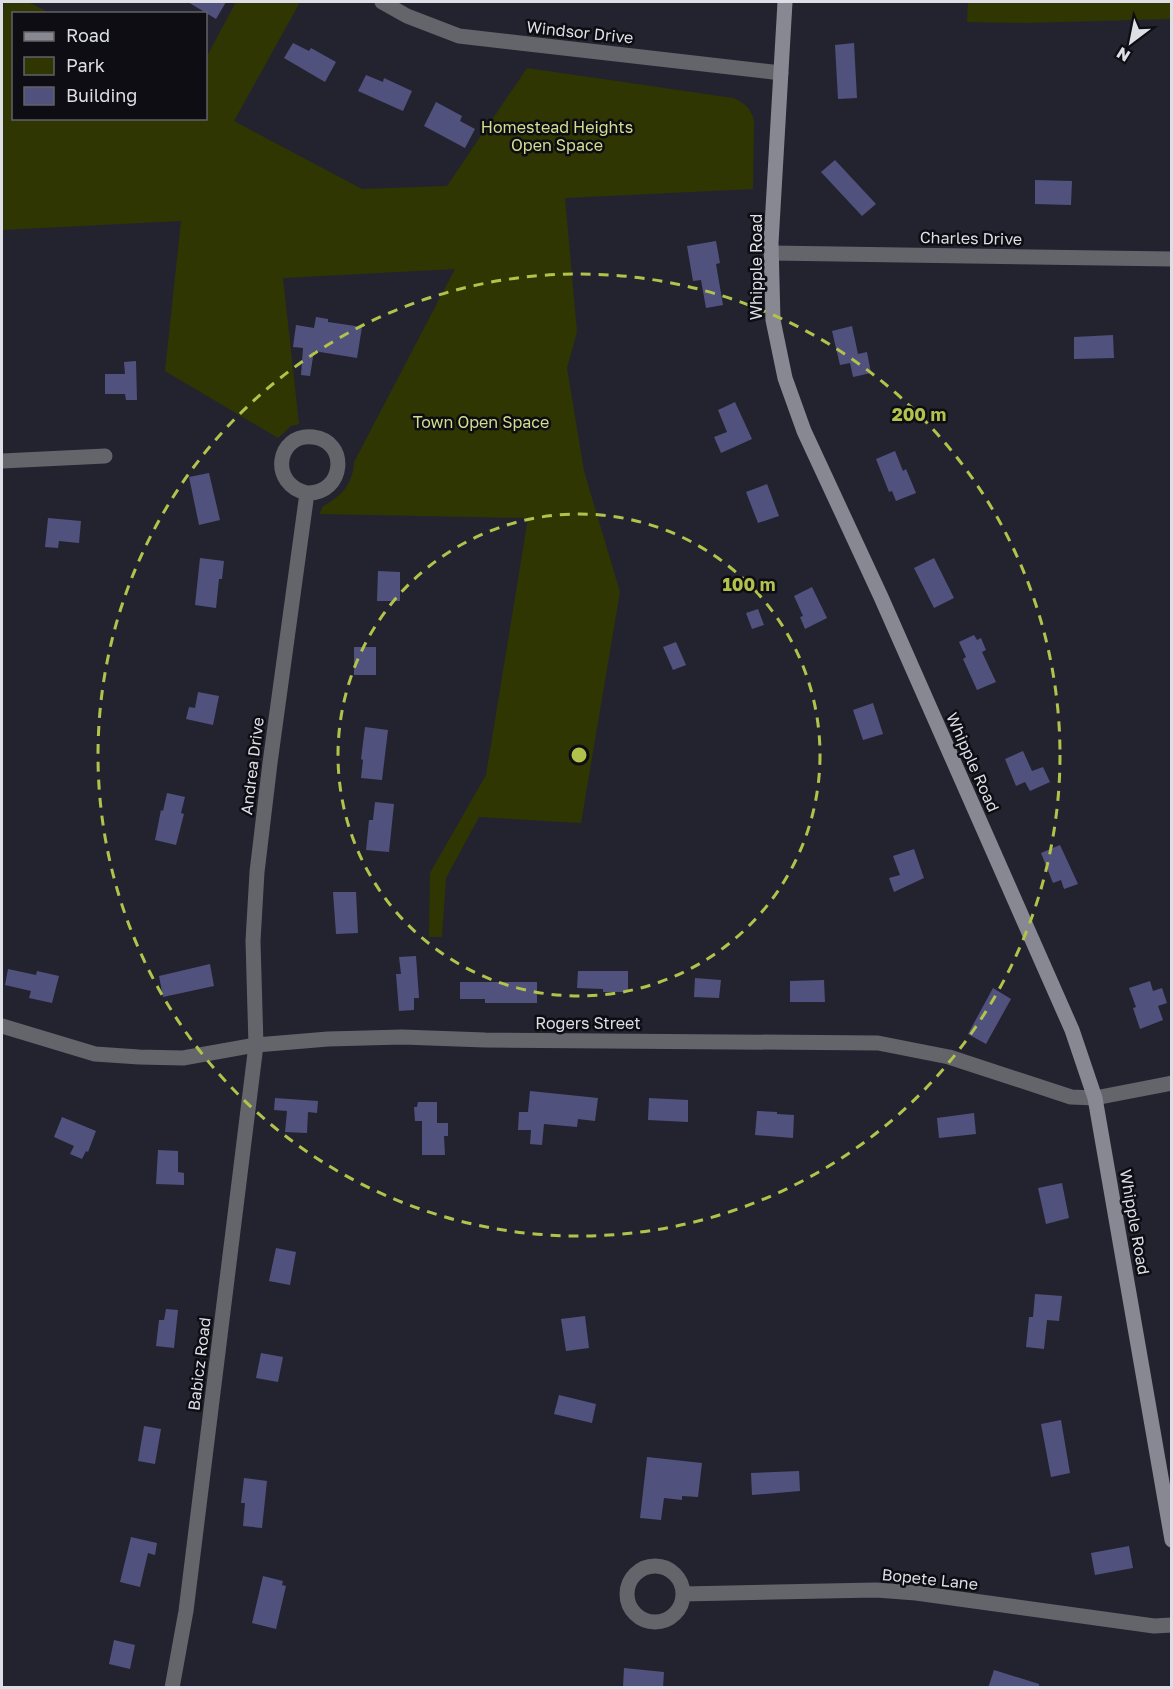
<svg xmlns="http://www.w3.org/2000/svg" width="1173" height="1689" viewBox="0 0 1173 1689" font-family="'Golos Text',sans-serif">
<style>
.green{fill:#303601}
.building{fill:#51517e}
.lines{fill:none;stroke-linecap:round;stroke-linejoin:round}
.minor{stroke:#64646b;stroke-width:15}
.tertiary{stroke:#64646b;stroke-width:15}
.secondary{stroke:#888893;stroke-width:15}
.ring{fill:none;stroke:#b3c24b;stroke-width:3;stroke-dasharray:10 8}
.labels{text-anchor:middle;stroke-width:5;stroke-linejoin:round;paint-order:stroke}
.street-label{font-size:16px;fill:#dedee7;stroke:#0d0d13}
.park-label{font-size:16px;fill:#d1de8f;stroke:#0d0d13}
.centre{fill:#b3c24b;stroke:#0d0d13;stroke-width:3}
.ring-label{font-size:18px;text-anchor:middle;font-weight:bold;fill:#b3c24b;stroke:#0d0d13;stroke-width:5;stroke-linejoin:round;paint-order:stroke}
</style>
<rect width="100%" height="100%" fill="#232330"/>
<path class="green" d="M 4,2 L 28,2 L 50,13 L 14,14 L 14,118 L 206,118 L 206,58 L 236,2 L 300,2 L 234,121 L 362,189 L 447,186 L 527,68 L 733,98 C 745,103 751,108 754,121 L 753,189 L 565,198 L 577,332 L 567,368 L 584,471 L 620,592 L 581,823 L 479,817 L 446,878 L 442,937 L 429,937 L 430,873 L 486,775 L 528,518 L 320,514 L 322,507 C 341,496 353,485 354,462 L 455,269 L 283,278 L 299,424 L 291,426 L 278,438 L 165,371 L 181,221 L 2,230 L 2,22 Z
M 968,2 L 1171,2 L 1171,19 L 1024,23 L 967,22 Z"/>
<path class="building" d="M 188,2 L 226,2 L 216,19 Z
M 293,43 L 309,51 L 311,48 L 336,62 L 325,82 L 284,58 Z
M 854,43 L 857,98 L 838,99 L 835,45 Z
M 366,75 L 383,82 L 384,78 L 412,91 L 403,111 L 358,91 Z
M 436,102 L 462,116 L 460,121 L 475,129 L 465,148 L 424,126 Z
M 835,160 L 876,204 L 862,216 L 821,172 Z
M 1035,180 L 1072,181 L 1071,205 L 1035,204 Z
M 716,241 L 720,263 L 716,264 L 723,305 L 706,308 L 701,280 L 693,281 L 687,246 Z
M 316,317 L 328,319 L 328,322 L 362,327 L 357,358 L 314,351 L 310,376 L 301,375 L 303,348 L 293,347 L 296,325 L 314,328 Z
M 852,326 L 858,354 L 867,352 L 871,373 L 853,377 L 850,363 L 840,365 L 832,331 Z
M 1113,335 L 1114,358 L 1074,359 L 1074,337 Z
M 136,361 L 137,400 L 126,400 L 125,394 L 105,394 L 105,374 L 125,374 L 124,362 Z
M 735,402 L 752,439 L 721,453 L 714,437 L 727,432 L 718,410 Z
M 895,451 L 903,471 L 906,469 L 916,493 L 896,501 L 892,491 L 889,492 L 876,459 Z
M 209,473 L 220,520 L 199,525 L 189,477 Z
M 767,484 L 779,516 L 758,523 L 746,492 Z
M 48,518 L 81,521 L 79,543 L 59,541 L 58,548 L 45,547 Z
M 200,558 L 224,561 L 222,579 L 219,579 L 216,608 L 195,605 Z
M 934,558 L 954,598 L 934,608 L 914,568 Z
M 378,571 L 400,572 L 400,601 L 377,601 Z
M 812,587 L 827,618 L 805,629 L 800,617 L 803,616 L 794,596 Z
M 758,609 L 764,625 L 752,629 L 746,613 Z
M 974,635 L 977,640 L 981,638 L 986,650 L 982,652 L 996,682 L 977,690 L 963,659 L 966,657 L 959,642 Z
M 676,642 L 686,665 L 673,670 L 663,647 Z
M 354,647 L 376,647 L 376,675 L 354,675 Z
M 198,692 L 219,696 L 213,725 L 186,719 L 189,707 L 195,708 Z
M 873,703 L 883,734 L 863,740 L 853,710 Z
M 365,727 L 388,730 L 382,780 L 361,778 L 363,760 L 361,759 Z
M 1023,751 L 1032,771 L 1043,767 L 1050,782 L 1030,791 L 1025,782 L 1016,786 L 1005,759 Z
M 167,793 L 185,797 L 181,813 L 184,814 L 176,845 L 155,840 L 161,810 L 163,811 Z
M 375,802 L 394,804 L 389,852 L 366,850 L 369,820 L 373,820 Z
M 1060,845 L 1078,884 L 1064,889 L 1061,880 L 1053,883 L 1041,853 Z
M 914,849 L 924,878 L 894,892 L 889,878 L 900,875 L 893,856 Z
M 333,892 L 356,892 L 358,933 L 336,934 Z
M 416,956 L 419,998 L 414,998 L 414,1010 L 399,1011 L 396,974 L 401,974 L 399,957 Z
M 210,964 L 214,986 L 163,997 L 159,976 Z
M 8,969 L 36,975 L 37,971 L 59,976 L 52,1003 L 29,998 L 31,991 L 5,985 Z
M 578,971 L 628,971 L 628,992 L 603,992 L 603,989 L 577,988 Z
M 695,978 L 721,980 L 719,998 L 694,997 Z
M 824,980 L 825,1002 L 790,1002 L 790,981 Z
M 1150,981 L 1153,991 L 1162,988 L 1167,1003 L 1158,1006 L 1163,1020 L 1140,1029 L 1133,1008 L 1136,1007 L 1129,988 Z
M 460,982 L 537,982 L 537,1003 L 485,1003 L 485,999 L 460,999 Z
M 993,988 L 1011,999 L 986,1044 L 968,1034 Z
M 530,1091 L 598,1098 L 595,1121 L 578,1119 L 577,1127 L 544,1124 L 542,1145 L 530,1144 L 531,1130 L 518,1130 L 519,1112 L 528,1112 Z
M 275,1098 L 318,1101 L 317,1113 L 308,1112 L 307,1133 L 285,1132 L 287,1111 L 274,1110 Z
M 649,1098 L 688,1100 L 688,1122 L 648,1120 Z
M 418,1102 L 437,1102 L 437,1123 L 448,1123 L 448,1136 L 444,1136 L 445,1155 L 422,1155 L 422,1121 L 415,1121 L 414,1107 L 417,1107 Z
M 757,1111 L 777,1112 L 777,1114 L 794,1115 L 793,1138 L 755,1135 Z
M 974,1113 L 976,1134 L 939,1138 L 937,1118 Z
M 62,1117 L 96,1131 L 88,1152 L 86,1151 L 82,1159 L 70,1154 L 74,1146 L 54,1137 Z
M 158,1150 L 178,1151 L 178,1172 L 184,1173 L 184,1185 L 156,1184 Z
M 1062,1183 L 1069,1218 L 1046,1224 L 1038,1188 Z
M 276,1248 L 296,1252 L 290,1285 L 269,1281 Z
M 1035,1294 L 1062,1296 L 1059,1321 L 1047,1320 L 1044,1349 L 1026,1347 L 1029,1317 L 1033,1317 Z
M 166,1309 L 178,1310 L 174,1348 L 156,1346 L 159,1320 L 164,1320 Z
M 585,1316 L 589,1348 L 566,1351 L 561,1319 Z
M 261,1353 L 283,1357 L 278,1382 L 256,1378 Z
M 559,1395 L 596,1404 L 592,1423 L 554,1414 Z
M 1061,1420 L 1070,1473 L 1051,1477 L 1041,1424 Z
M 144,1426 L 161,1429 L 155,1464 L 138,1461 Z
M 647,1457 L 702,1463 L 698,1497 L 682,1496 L 682,1500 L 664,1498 L 661,1520 L 640,1518 Z
M 799,1471 L 800,1491 L 752,1495 L 751,1473 Z
M 244,1478 L 267,1481 L 262,1528 L 243,1526 L 245,1503 L 241,1503 Z
M 131,1537 L 157,1543 L 155,1555 L 148,1553 L 140,1587 L 120,1582 Z
M 1129,1546 L 1133,1568 L 1095,1575 L 1091,1553 Z
M 263,1576 L 283,1581 L 282,1585 L 286,1586 L 276,1629 L 252,1623 Z
M 114,1640 L 135,1645 L 130,1669 L 109,1664 Z
M 624,1668 L 664,1672 L 663,1688 L 623,1687 Z
M 994,1670 L 1039,1684 L 1039,1688 L 988,1688 Z"/>
<g class="lines">
<path class="minor" d="M 382,2 L 407,16 L 459,36 L 781,73
M 771,253 L 1172,259
M 2,461 L 105,456
M627 1594a28 28 0 1 1 56 0a28 28 0 1 1-56 0Z
M 683,1594 L 876,1590 L 916,1593 L 1154,1626 L 1172,1625
M 172,1688 L 186,1611 L 256,1045 L 253,941 L 257,872 L 270,763 L 307,493 C 345,494 349,441 313,437 C 276,433 269,485 307,493"/>
<path class="tertiary" d="M 2,1026 L 95,1054 L 139,1057 L 183,1058 L 256,1045 L 328,1039 L 402,1037 L 485,1040 L 878,1043 L 949,1057 L 1071,1097 L 1095,1098 L 1172,1083"/>
<path class="secondary" d="M 785,2 L 771,243 L 773,320 L 785,378 L 804,431 L 881,597 L 1072,1030 L 1095,1098 L 1172,1540"/>
</g>
<g class="ring">
<circle cx="579" cy="755" r="241"/>
<circle cx="579" cy="755" r="481"/>
</g>
<g class="labels">
<g class="street-label">
<text transform="translate(580 32) rotate(6)" y="6">Windsor Drive</text>
<text transform="translate(971 238) rotate(1)" y="6">Charles Drive</text>
<text transform="translate(756 267) rotate(-90)" y="6">Whipple Road</text>
<text transform="translate(973 762) rotate(66)" y="6">Whipple Road</text>
<text transform="translate(252 766) rotate(-83)" y="6">Andrea Drive</text>
<text x="588" y="1029">Rogers Street</text>
<text transform="translate(1135 1222) rotate(80)" y="6">Whipple Road</text>
<text transform="translate(199 1364) rotate(-83)" y="6">Babicz Road</text>
<text transform="translate(930 1579) rotate(6)" y="6">Bopete Lane</text>
</g>
<g class="park-label">
<text x="557" y="133">Homestead Heights<tspan x="557" dy="18">Open Space</tspan></text>
<text x="481" y="428">Town Open Space</text>
</g>
</g>
<circle cx="579" cy="755" r="9" class="centre"/>
<g class="ring-label">
<text x="919" y="421">200 m</text>
<text x="749" y="591">100 m</text>
</g>
<rect width="1173" height="1689" fill="none" stroke="#dedee7" stroke-width="6"/>
<rect x="12" y="12" width="195" height="108" fill="#0d0d13" stroke="#616168" stroke-width="1.5"/>
<rect x="24" y="32" width="30" height="9" fill="#888893" stroke="#616168" stroke-width="1.5"/>
<text x="66" y="42" font-size="18" fill="#dedee7">Road</text>
<rect x="24" y="57" width="30" height="18" fill="#303601" stroke="#616168" stroke-width="1.5"/>
<text x="66" y="72" font-size="18" fill="#dedee7">Park</text>
<rect x="24" y="87" width="30" height="18" fill="#51517e" stroke="#616168" stroke-width="1.5"/>
<text x="66" y="102" font-size="18" fill="#dedee7">Building</text>
<g transform="translate(1131 42) rotate(212)" stroke="#0d0d13" stroke-width="4.5" paint-order="stroke">
<path d="M0-4.5L10 22L0 15L-10 22Z" fill="#dedee7"/>
<text y="-9" font-size="16" font-weight="bold" text-anchor="middle" fill="#dedee7">N</text>
</g>
</svg>
